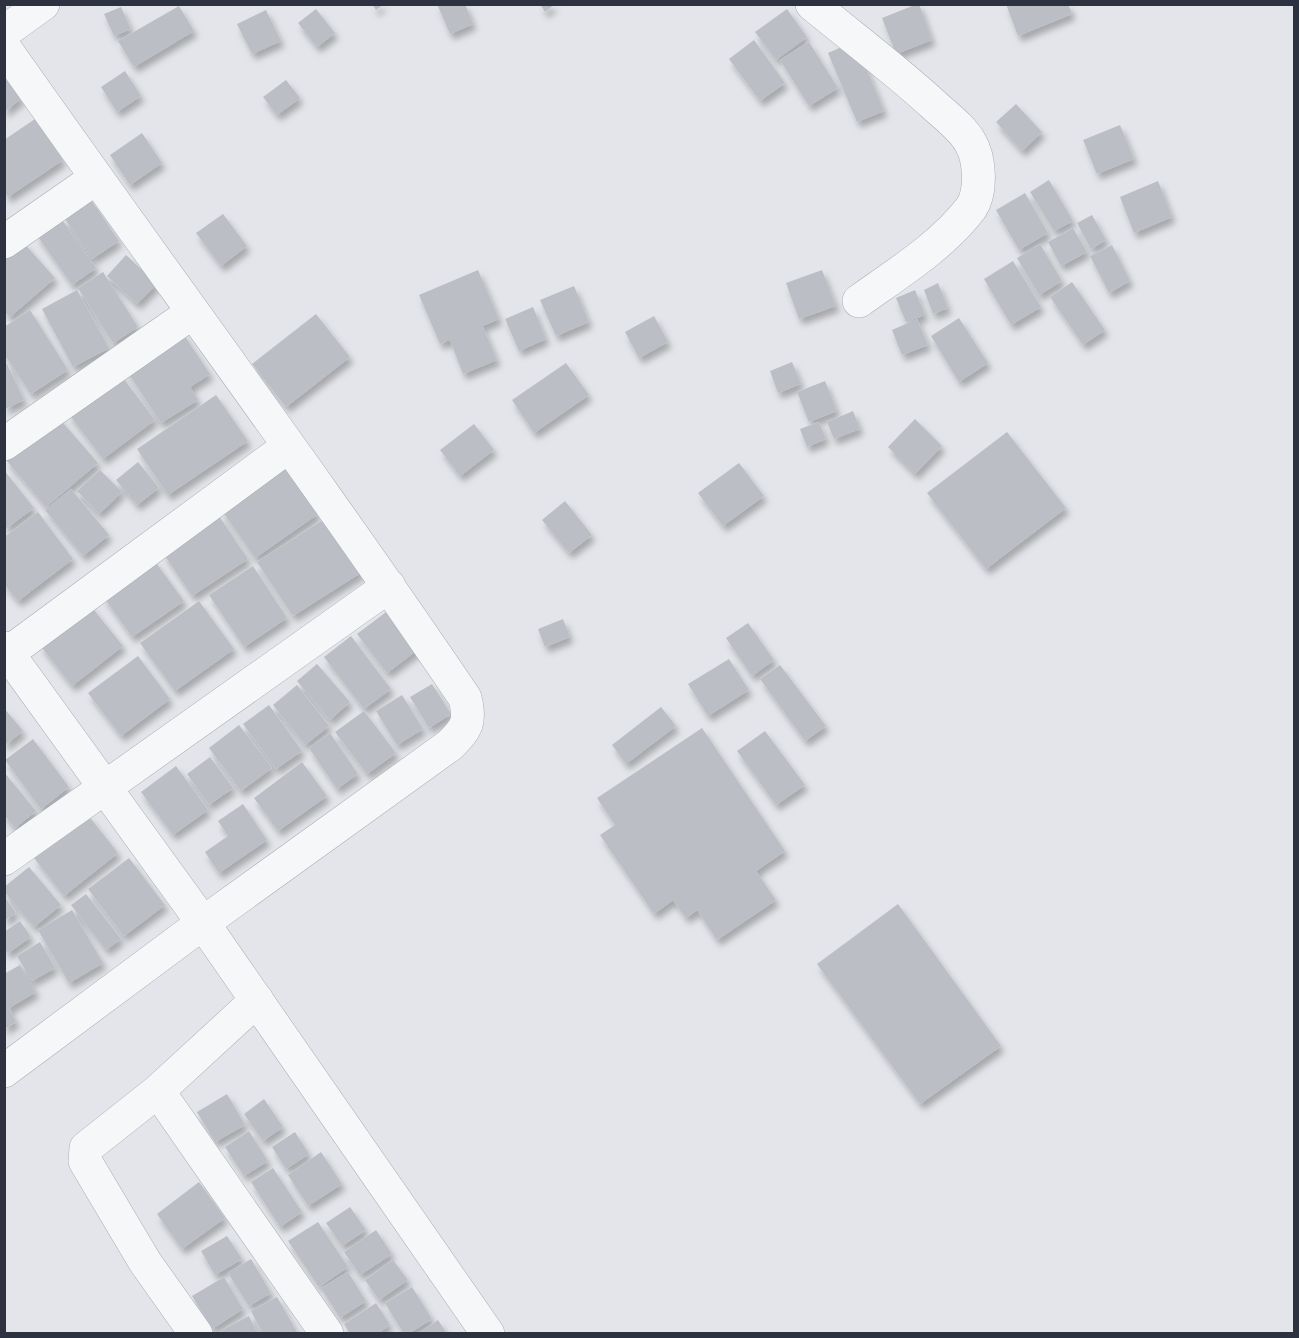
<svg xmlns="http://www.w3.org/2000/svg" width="1299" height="1338" viewBox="0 0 1299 1338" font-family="'Roboto Condensed',sans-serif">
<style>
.building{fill:#bcbec6;filter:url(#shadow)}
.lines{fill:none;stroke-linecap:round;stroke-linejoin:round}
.minor-casing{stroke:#a9acb4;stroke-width:34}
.minor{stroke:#f6f7f9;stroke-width:33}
</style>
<defs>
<filter id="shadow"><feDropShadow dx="3.5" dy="6" stdDeviation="3" flood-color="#0004"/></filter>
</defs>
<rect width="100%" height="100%" fill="#e4e5ea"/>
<path class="building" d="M 372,4 L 384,4 L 376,10 Z
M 437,4 L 465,4 L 473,24 L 450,34 Z
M 540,4 L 555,4 L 545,12 Z
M 917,4 L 919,4 L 932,40 L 896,54 L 882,18 Z
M 1006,4 L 1068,4 L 1072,14 L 1018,36 Z
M 179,6 L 194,31 L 134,67 L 118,41 Z
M 121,7 L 131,29 L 114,36 L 104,14 Z
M 316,9 L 335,33 L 317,47 L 298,23 Z
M 787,9 L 807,37 L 776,60 L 755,32 Z
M 266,10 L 281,41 L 252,54 L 237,24 Z
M 754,40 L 785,83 L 760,101 L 729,59 Z
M 855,41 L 884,111 L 857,122 L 828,53 Z
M 809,42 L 838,88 L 809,106 L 780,60 Z
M 125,71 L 141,96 L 117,112 L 101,87 Z
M 4,76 L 22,98 L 4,112 Z
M 286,80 L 300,98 L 277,115 L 263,97 Z
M 1016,104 L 1042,132 L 1022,151 L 996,122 Z
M 35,119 L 63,160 L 8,197 L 4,191 L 4,140 Z
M 1120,125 L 1134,159 L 1097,174 L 1083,140 Z
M 142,133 L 162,163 L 130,185 L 110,155 Z
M 1049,180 L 1073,221 L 1054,231 L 1030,192 Z
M 1158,181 L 1172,217 L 1134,233 L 1120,197 Z
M 1025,193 L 1048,233 L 1019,250 L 996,210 Z
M 92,201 L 119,241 L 92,259 L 65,219 Z
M 223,214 L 247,246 L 221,266 L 196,233 Z
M 1092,215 L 1106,240 L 1091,249 L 1077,223 Z
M 60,217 L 96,268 L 72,285 L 36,234 Z
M 1073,228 L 1087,252 L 1061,266 L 1048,242 Z
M 23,242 L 55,278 L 10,317 L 4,311 L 4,257 Z
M 1040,244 L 1062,281 L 1039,295 L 1017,258 Z
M 1112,245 L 1130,281 L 1109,293 L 1090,256 Z
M 126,255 L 157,284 L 137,304 L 107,276 Z
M 1013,261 L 1041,307 L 1011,325 L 984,279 Z
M 478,270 L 499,319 L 440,344 L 419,295 Z
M 822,270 L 836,306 L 799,319 L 786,283 Z
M 103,272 L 138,327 L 113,343 L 78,288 Z
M 1072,282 L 1105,330 L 1083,345 L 1050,297 Z
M 938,283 L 948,308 L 933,314 L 924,290 Z
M 574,286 L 589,322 L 556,336 L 540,300 Z
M 77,290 L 109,348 L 73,367 L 42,309 Z
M 915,290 L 925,315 L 906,322 L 896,298 Z
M 533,307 L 546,339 L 519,351 L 505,319 Z
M 30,310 L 68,370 L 31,394 L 4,354 L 4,327 Z
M 316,314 L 350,357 L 286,407 L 252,364 Z
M 654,316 L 668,342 L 639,358 L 625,332 Z
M 959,318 L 988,363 L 959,382 L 931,336 Z
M 917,319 L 928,345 L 902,355 L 892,330 Z
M 483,327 L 497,360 L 463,374 L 450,340 Z
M 182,332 L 210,374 L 190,387 L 198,400 L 161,423 L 125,368 Z
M 792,362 L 801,384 L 778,393 L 770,371 Z
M 566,363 L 589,395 L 534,433 L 512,400 Z
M 7,364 L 24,400 L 5,409 L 5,365 Z
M 120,374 L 155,420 L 103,459 L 68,413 Z
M 825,381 L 837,411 L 809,422 L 797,392 Z
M 216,395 L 248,441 L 168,495 L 137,449 Z
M 853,411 L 860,429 L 834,439 L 827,422 Z
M 58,417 L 98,463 L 46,507 L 6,460 Z
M 915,419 L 942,446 L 915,474 L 888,447 Z
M 819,422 L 826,439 L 807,447 L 800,429 Z
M 474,424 L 494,450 L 460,476 L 440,450 Z
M 1007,432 L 1066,508 L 986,569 L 927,493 Z
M 138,462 L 159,488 L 137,505 L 116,480 Z
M 739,463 L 764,496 L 723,526 L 698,493 Z
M 284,465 L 318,514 L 255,558 L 221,509 Z
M 4,470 L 34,508 L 4,530 Z
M 100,470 L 122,492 L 99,514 L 77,491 Z
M 71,489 L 109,535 L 83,556 L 45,510 Z
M 565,501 L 592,535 L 569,553 L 542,520 Z
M 38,512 L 73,559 L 18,601 L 4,584 L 4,537 Z
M 219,516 L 248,559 L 192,596 L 163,553 Z
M 326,518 L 362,572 L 293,616 L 257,562 Z
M 154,560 L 184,601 L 132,637 L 103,596 Z
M 253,566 L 287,618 L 244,647 L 209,595 Z
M 199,601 L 234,649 L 175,691 L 140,643 Z
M 90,605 L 123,646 L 72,686 L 40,645 Z
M 390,609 L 420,648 L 387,673 L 357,634 Z
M 563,619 L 570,637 L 545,647 L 538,629 Z
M 748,623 L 774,660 L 752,676 L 726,638 Z
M 351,636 L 391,689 L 364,709 L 324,657 Z
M 138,656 L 170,699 L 121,736 L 88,693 Z
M 729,659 L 749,690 L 708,716 L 688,684 Z
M 317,664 L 350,702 L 330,720 L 297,681 Z
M 780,665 L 826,726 L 805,741 L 760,679 Z
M 432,684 L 451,714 L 429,728 L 410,697 Z
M 297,685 L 329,726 L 305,745 L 273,705 Z
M 402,695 L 423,729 L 397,745 L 376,711 Z
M 269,705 L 302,751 L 276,769 L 243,724 Z
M 661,707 L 676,726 L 626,764 L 612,745 Z
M 4,708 L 23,731 L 4,746 Z
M 364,711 L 396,753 L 367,774 L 335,732 Z
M 239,725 L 272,768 L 241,791 L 209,748 Z
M 702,728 L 785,851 L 756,871 L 776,900 L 717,940 L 697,910 L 686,918 L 673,900 L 654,914 L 600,835 L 615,825 L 597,798 Z
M 765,731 L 805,785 L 776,805 L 737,751 Z
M 330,733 L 358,774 L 337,789 L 309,748 Z
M 33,739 L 69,787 L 41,809 L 5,760 Z
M 210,757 L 233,788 L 209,805 L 187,774 Z
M 302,762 L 327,796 L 278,831 L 254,798 Z
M 176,766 L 208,810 L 173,835 L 141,792 Z
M 4,772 L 36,811 L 15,828 L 4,815 Z
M 243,804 L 267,840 L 219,873 L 205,852 L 228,836 L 218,821 Z
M 88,815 L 118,853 L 64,896 L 34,858 Z
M 129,858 L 165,905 L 124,936 L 88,889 Z
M 29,867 L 61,905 L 34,927 L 4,891 L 4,887 Z
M 86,894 L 121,939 L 106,950 L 71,905 Z
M 4,896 L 16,913 L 4,921 Z
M 898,904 L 1001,1046 L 920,1104 L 817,964 Z
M 72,910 L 103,963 L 69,983 L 38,930 Z
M 20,921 L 31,937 L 8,953 L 4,949 L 4,932 Z
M 40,942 L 55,968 L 32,981 L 17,956 Z
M 20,965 L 36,992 L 9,1008 L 16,1022 L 4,1029 L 4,974 Z
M 227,1094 L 245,1125 L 215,1142 L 197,1112 Z
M 264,1099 L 283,1127 L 263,1141 L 244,1114 Z
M 249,1131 L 268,1161 L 244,1176 L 225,1147 Z
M 295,1132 L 309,1154 L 286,1169 L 272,1147 Z
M 321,1152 L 342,1184 L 308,1206 L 288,1175 Z
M 273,1168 L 302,1212 L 280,1227 L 251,1182 Z
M 199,1182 L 225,1218 L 182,1249 L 157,1214 Z
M 350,1207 L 366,1230 L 342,1246 L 326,1223 Z
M 318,1222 L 348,1267 L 319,1287 L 288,1241 Z
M 376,1230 L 392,1254 L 360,1275 L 344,1252 Z
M 227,1236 L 242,1259 L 215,1275 L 201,1251 Z
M 251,1259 L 271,1293 L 249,1306 L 228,1273 Z
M 393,1260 L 408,1280 L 379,1300 L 365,1280 Z
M 348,1272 L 366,1301 L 340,1318 L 321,1288 Z
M 224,1277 L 243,1309 L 212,1329 L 192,1296 Z
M 412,1287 L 432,1319 L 408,1334 L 404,1334 L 385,1303 Z
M 277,1297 L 297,1332 L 293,1334 L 263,1334 L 251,1311 Z
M 376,1303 L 390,1325 L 377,1334 L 350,1334 L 344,1324 Z
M 249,1316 L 258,1334 L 224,1334 L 222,1330 Z
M 438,1320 L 447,1334 L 418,1334 Z"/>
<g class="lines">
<defs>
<path id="minor" d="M 812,4 C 853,38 896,70 935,106 C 947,117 962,128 970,142 C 980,158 982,192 971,208 C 942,246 898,273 859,301
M 4,32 L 43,4
M 4,47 C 157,265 316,478 465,698 C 471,722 467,728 450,745 L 203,923 L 4,1071
M 4,242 L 96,178
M 4,444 L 193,312
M 4,648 L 203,923 L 488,1334
M 4,656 L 289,446
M 4,859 L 389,586
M 158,1091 L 327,1334
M 196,1334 L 145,1262 L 85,1161 L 86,1148 L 158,1091 L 257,1000"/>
</defs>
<use href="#minor" class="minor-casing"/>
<use href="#minor" class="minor"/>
</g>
<rect width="1299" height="1338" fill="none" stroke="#2d3241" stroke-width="12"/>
</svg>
